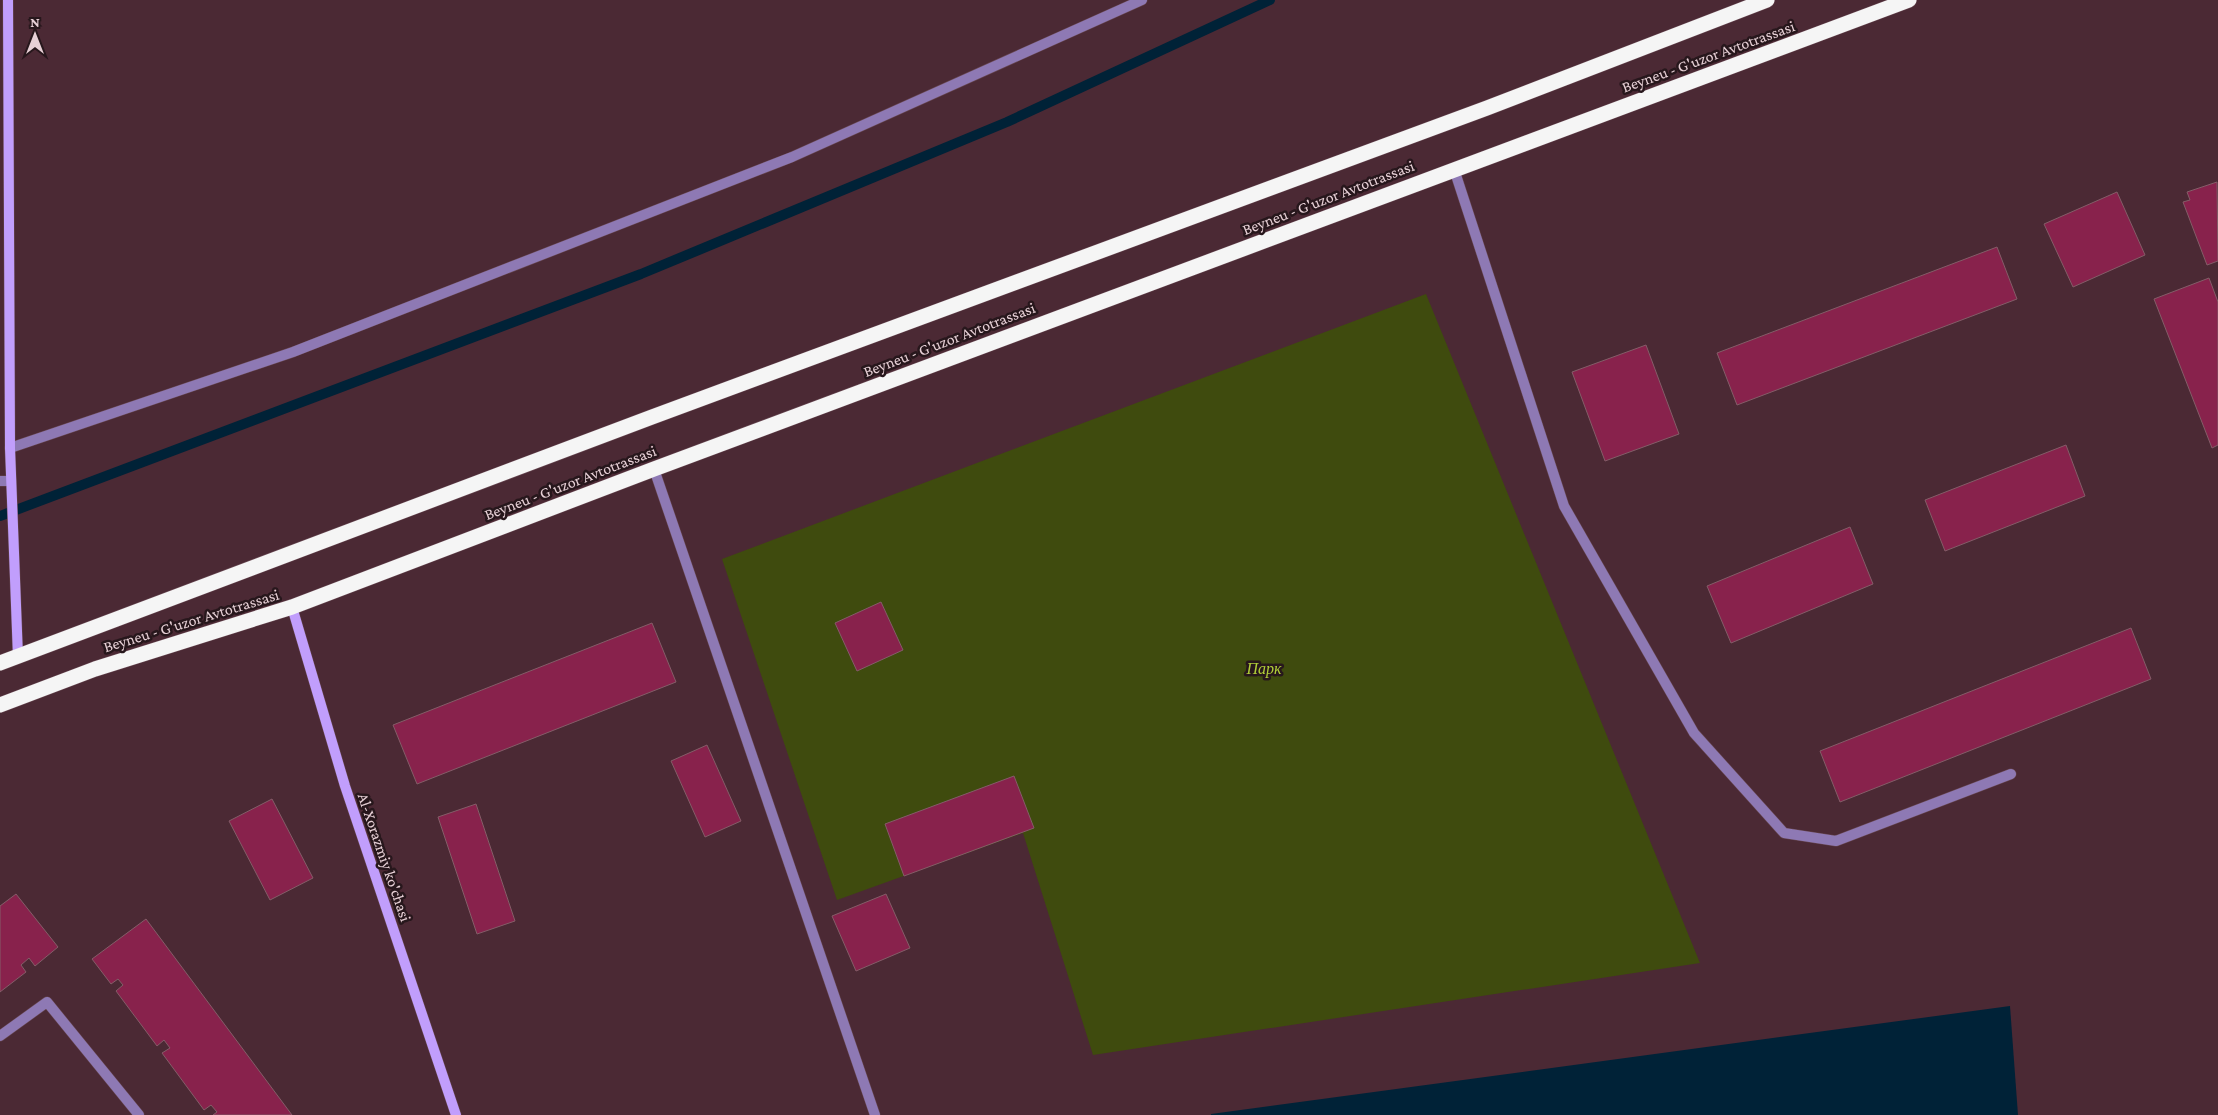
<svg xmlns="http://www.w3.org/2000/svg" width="2218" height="1115" viewBox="0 0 2218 1115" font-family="'Crimson Pro',serif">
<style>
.green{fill:#3f4b0e}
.water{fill:#002237}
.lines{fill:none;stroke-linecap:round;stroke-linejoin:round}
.stream{stroke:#002237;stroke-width:10}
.building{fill:#88224c;stroke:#845d68}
.lane-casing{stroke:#674751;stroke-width:11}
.street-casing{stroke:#674751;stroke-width:11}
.secondary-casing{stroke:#674751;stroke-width:11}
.highway-casing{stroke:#674751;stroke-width:16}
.lane{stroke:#8e79b4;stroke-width:10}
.street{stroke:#8e79b4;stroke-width:10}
.secondary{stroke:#c19efc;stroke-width:10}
.highway{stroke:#f5f5f5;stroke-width:15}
.labels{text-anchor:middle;stroke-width:5;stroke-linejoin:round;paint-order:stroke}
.street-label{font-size:16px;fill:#e7d0d6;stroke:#27171c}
.park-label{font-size:16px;font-style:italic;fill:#b0cd38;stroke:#27171c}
</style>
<rect width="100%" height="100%" fill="#4b2934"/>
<path class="green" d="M 1426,294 L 1700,963 L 1093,1055 L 1023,833 L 837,900 L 722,559 Z"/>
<path class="water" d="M 2010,1006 L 2018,1115 L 1211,1115 L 1211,1114 Z"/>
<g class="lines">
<path class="stream" d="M 0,516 L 641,274 L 1007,122 L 1270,0"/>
</g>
<path class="building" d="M 2217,182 L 2218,261 L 2207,265 L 2183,202 L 2190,200 L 2187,192 Z
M 2117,192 L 2145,255 L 2073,287 L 2044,224 Z
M 1997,247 L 2017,299 L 1737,405 L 1717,353 Z
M 2209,278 L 2218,302 L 2218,445 L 2212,448 L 2154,299 Z
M 1646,345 L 1679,434 L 1605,461 L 1572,372 Z
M 2066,445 L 2085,496 L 1945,551 L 1925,500 Z
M 1850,527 L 1873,584 L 1731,643 L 1707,586 Z
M 881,602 L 903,650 L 857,671 L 835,623 Z
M 652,623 L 676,682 L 417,784 L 393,725 Z
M 2131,628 L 2151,679 L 1840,802 L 1820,751 Z
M 707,745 L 741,821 L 705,837 L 671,761 Z
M 1014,776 L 1034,828 L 904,876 L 885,824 Z
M 272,799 L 313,878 L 270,900 L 229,821 Z
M 476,804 L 515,921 L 477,934 L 438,817 Z
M 16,894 L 58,947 L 35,966 L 29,958 L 21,965 L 26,972 L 0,992 L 0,906 Z
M 886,894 L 910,948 L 856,971 L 832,916 Z
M 146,919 L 292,1115 L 213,1115 L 217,1112 L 211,1105 L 204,1110 L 162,1053 L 170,1048 L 164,1040 L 157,1046 L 116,991 L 123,985 L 118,979 L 111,984 L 92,959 Z"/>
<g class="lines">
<defs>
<path id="lane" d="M 1454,169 L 1564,506 L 1694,733 L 1784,833 L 1836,841 L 2011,774
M 10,448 L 293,352 L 792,157 L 1142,0
M 0,481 L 11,481
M 0,1036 L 47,1002 L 139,1115"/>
<path id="street" d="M 654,469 L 875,1115"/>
<path id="secondary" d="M 8,0 L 10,448 L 18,657
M 292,607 L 345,786 L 456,1115"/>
<path id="highway" d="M 0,663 L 652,417 L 1487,108 L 1767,0
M 0,705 L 95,669 L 292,607 L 654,469 L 1909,0"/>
</defs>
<use href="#lane" class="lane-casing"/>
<use href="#street" class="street-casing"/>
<use href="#secondary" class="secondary-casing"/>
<use href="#highway" class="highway-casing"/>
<use href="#lane" class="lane"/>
<use href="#street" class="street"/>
<use href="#secondary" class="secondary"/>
<use href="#highway" class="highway"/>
</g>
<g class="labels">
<g class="street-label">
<text transform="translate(1708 56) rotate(-20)" y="6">Beyneu - G'uzor Avtotrassasi</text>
<text transform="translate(1328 197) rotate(-21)" y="6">Beyneu - G'uzor Avtotrassasi</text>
<text transform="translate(949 339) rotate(-21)" y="6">Beyneu - G'uzor Avtotrassasi</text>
<text transform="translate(570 482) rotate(-21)" y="6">Beyneu - G'uzor Avtotrassasi</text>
<text transform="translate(191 620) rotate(-17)" y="6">Beyneu - G'uzor Avtotrassasi</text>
<text transform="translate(385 857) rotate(71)" y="6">Al-Xorazmiy ko'chasi</text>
</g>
<g class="park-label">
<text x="1264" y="674">Парк</text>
</g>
</g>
<g transform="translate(35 35)" stroke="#27171c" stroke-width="4" paint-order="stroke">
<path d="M0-4L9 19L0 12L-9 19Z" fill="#e7d0d6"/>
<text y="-8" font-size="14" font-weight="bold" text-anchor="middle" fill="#e7d0d6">N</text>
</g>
</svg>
